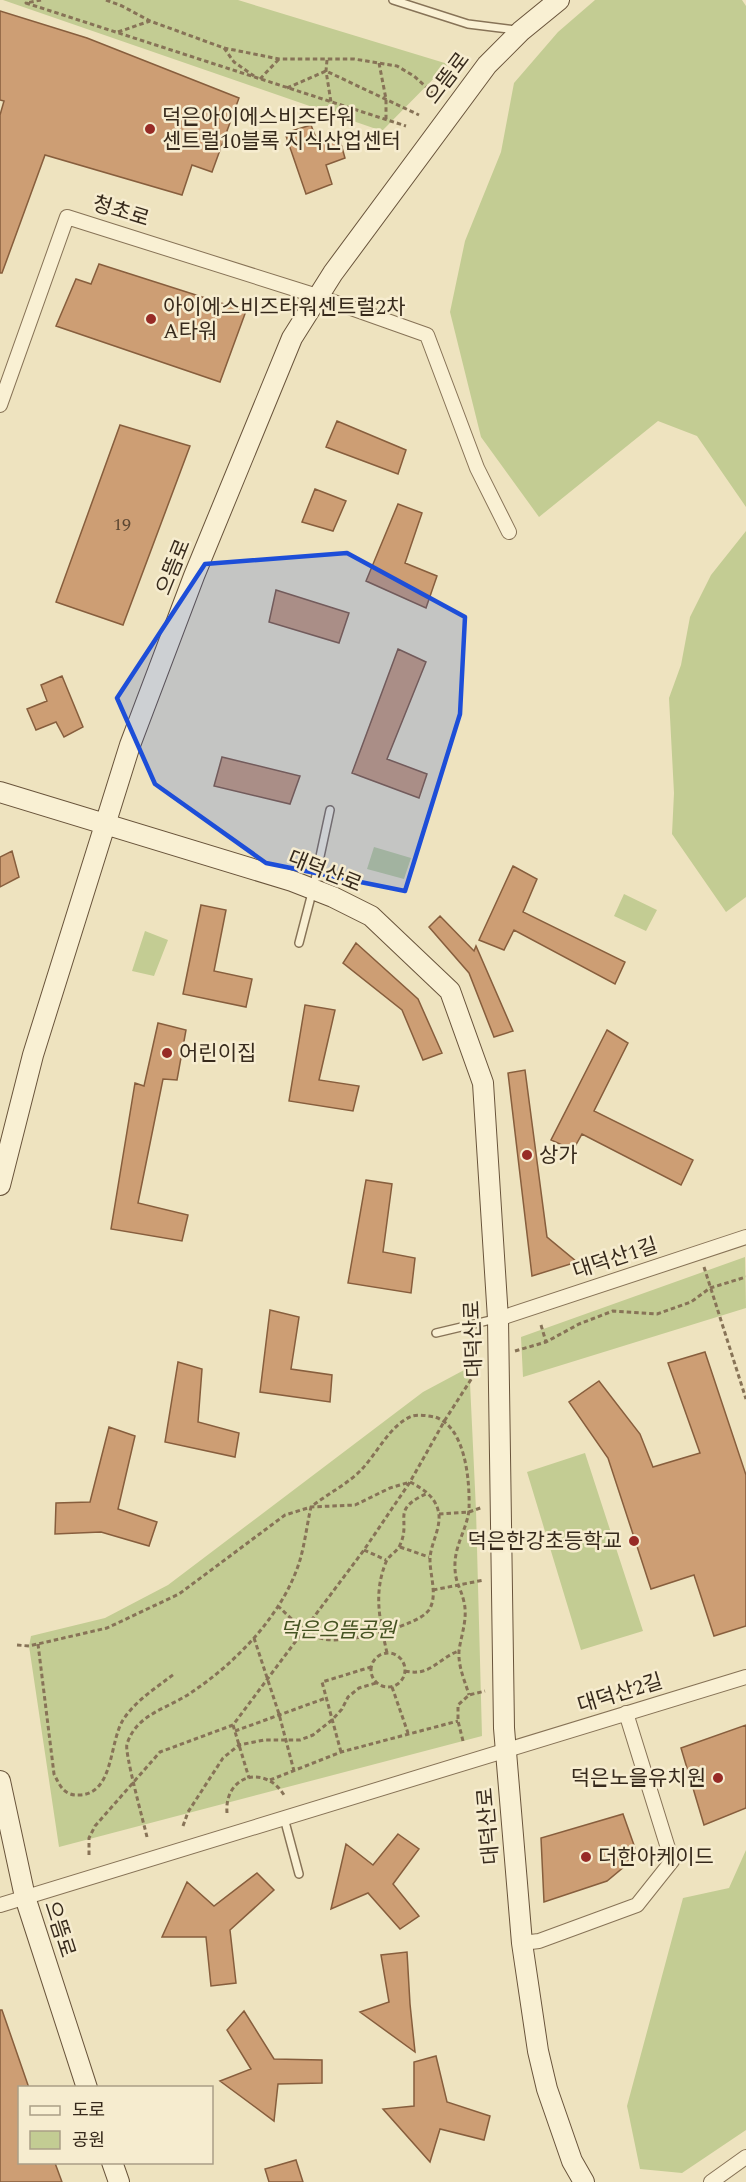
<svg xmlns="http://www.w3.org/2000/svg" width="746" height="2182" viewBox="0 0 746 2182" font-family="Spectral,'Noto Sans KR',serif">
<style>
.green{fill:#c3cc93}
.building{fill:#cd9e74;stroke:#875e3d;stroke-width:1.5}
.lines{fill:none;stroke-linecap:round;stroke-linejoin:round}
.lane-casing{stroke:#877357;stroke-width:10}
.street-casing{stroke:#877357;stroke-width:16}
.secondary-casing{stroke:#69543b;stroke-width:22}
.path{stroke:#877357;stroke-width:3;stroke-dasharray:4.5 3;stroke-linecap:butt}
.lane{stroke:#f9f0d3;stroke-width:7}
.street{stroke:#f9f0d3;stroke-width:14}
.secondary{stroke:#f9f0d3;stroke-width:20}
.marked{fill:#1d4ed8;fill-opacity:0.2;stroke:#1d4ed8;stroke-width:4.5;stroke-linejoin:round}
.poi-dot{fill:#972b26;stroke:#f6eccf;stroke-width:2}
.labels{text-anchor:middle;stroke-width:5;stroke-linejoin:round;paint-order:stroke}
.number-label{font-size:18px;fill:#5c4732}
.street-label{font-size:21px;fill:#372a1c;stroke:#f6eccf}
.poi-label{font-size:21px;fill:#372a1c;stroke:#f6eccf;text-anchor:start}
.park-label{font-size:21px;font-style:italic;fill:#455322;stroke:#f6eccf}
</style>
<rect width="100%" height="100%" fill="#eee3bf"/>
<path class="green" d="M 3,0 L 238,0 L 448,64 L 382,131 Z
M 595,0 L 742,0 L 746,6 L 746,507 L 697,436 L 658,421 L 539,517 L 481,437 L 450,312 L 465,241 L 501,152 L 514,83 L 558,32 Z
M 746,531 L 746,897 L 726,912 L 672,834 L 674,793 L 669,698 L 681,665 L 690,617 L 711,575 Z
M 374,847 L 411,858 L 404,879 L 367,869 Z
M 624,894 L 657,910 L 646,931 L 614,916 Z
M 145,931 L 168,940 L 154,976 L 132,971 Z
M 745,1257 L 746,1308 L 523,1377 L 521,1337 Z
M 466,1369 L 470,1383 L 476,1510 L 482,1736 L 59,1847 L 29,1646 L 31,1636 L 105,1618 L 168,1585 L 423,1392 Z
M 585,1453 L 643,1631 L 581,1650 L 527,1472 Z
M 746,1850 L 746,2130 L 682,2173 L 640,2169 L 627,2106 L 683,1898 L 729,1888 Z"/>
<path class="building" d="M 0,11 L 87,38 L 239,98 L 212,172 L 192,165 L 182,195 L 45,155 L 2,273 L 0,273 L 0,115 L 4,101 L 0,100 Z
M 311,125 L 318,143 L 339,137 L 345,158 L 326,165 L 332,184 L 306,194 L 285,133 Z
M 99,264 L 246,311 L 220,382 L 56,326 L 76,279 L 91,284 Z
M 337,421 L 406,450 L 398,474 L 326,447 Z
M 120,425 L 190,446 L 123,625 L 56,602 Z
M 315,489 L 346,501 L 333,531 L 302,522 Z
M 398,504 L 422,513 L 405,563 L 437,576 L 426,608 L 366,581 Z
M 276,590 L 349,613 L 339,643 L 269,622 Z
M 398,649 L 426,662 L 387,759 L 427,774 L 419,798 L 352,773 Z
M 62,676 L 83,727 L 64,737 L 56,722 L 36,730 L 27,709 L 47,701 L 41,685 Z
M 222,757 L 300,776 L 290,804 L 214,786 Z
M 12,851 L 19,877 L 0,887 L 0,857 Z
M 513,866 L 537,879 L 523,912 L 625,962 L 615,984 L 514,930 L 504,950 L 479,940 Z
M 201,905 L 226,910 L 214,971 L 252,979 L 246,1007 L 183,994 Z
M 440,916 L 474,951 L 476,946 L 513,1031 L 494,1037 L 469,973 L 429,927 Z
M 356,943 L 418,999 L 442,1053 L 423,1060 L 402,1010 L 343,963 Z
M 305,1005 L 335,1010 L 319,1080 L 359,1086 L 353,1111 L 289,1101 Z
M 158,1023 L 186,1030 L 177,1080 L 163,1079 L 138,1203 L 188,1215 L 182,1241 L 111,1229 L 135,1083 L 144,1086 Z
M 607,1030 L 628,1043 L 594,1111 L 693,1160 L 681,1185 L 582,1134 L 573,1150 L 551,1140 Z
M 525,1070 L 547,1237 L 577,1262 L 532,1276 L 508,1073 Z
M 366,1180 L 392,1184 L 383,1252 L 415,1258 L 411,1293 L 348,1283 Z
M 270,1310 L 299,1317 L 291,1369 L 332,1375 L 330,1402 L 260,1392 Z
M 705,1352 L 746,1475 L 746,1626 L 714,1636 L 694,1575 L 651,1589 L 608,1458 L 569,1402 L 599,1381 L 640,1434 L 653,1467 L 700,1453 L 668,1363 Z
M 178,1362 L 202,1369 L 198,1422 L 239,1433 L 235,1457 L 165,1442 Z
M 109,1427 L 135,1436 L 118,1509 L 157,1522 L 149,1546 L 101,1532 L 55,1534 L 56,1503 L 90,1502 Z
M 746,1725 L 746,1808 L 704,1825 L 681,1748 Z
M 623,1814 L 635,1848 L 625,1866 L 607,1881 L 544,1902 L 541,1838 Z
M 398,1834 L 419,1849 L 393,1884 L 419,1916 L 400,1929 L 368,1893 L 331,1909 L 346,1844 L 373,1865 Z
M 257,1873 L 274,1890 L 230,1930 L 236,1983 L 211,1986 L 206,1937 L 162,1937 L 187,1882 L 214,1906 Z
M 407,1952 L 410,2004 L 415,2052 L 360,2012 L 389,2002 L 381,1955 Z
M 0,2010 L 2,2010 L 29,2088 L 20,2088 L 20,2163 L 55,2163 L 62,2182 L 0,2182 Z
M 244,2011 L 274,2059 L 322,2060 L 322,2083 L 278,2084 L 274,2121 L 220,2081 L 251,2069 L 227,2030 Z
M 436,2056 L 447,2102 L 490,2116 L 484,2140 L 440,2129 L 430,2162 L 383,2109 L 414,2106 L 414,2062 Z
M 296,2160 L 303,2182 L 269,2182 L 265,2169 Z"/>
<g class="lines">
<defs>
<path id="lane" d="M 393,0 L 468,24 L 516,30
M 299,943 L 313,889 L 330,810
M 436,1333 L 495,1319
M 284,1818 L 299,1874"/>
<path id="street" d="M 0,405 L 67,217 L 317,296 L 427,335 L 477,468 L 509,532
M 498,1319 L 746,1237
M 0,1905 L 746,1677
M 522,1943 L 539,1941 L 637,1905 L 672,1861 L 626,1713
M 711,2182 L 746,2157"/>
<path id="secondary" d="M 0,792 L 292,881 L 333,897 L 371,916 L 450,991 L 483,1083 L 498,1319 L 504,1728 L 522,1943 L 538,2051 L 547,2089 L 572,2161 L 584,2182
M 0,1185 L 33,1055 L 130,745 L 194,576 L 292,338 L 333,273 L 487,65 L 521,31 L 559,0
M 0,1781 L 25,1897 L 87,2088
M 112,2162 L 119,2182"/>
</defs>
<use href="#lane" class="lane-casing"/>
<use href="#street" class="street-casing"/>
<use href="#secondary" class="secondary-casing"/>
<path class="path" d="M 41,0 L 26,3 L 406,126
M 106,0 L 122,6 L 150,21 L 224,48 L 279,59 L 354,59 L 397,66 L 414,76 L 437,97
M 118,32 L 150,21
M 224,48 L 234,62 L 254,76
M 327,60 L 326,71 L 331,102
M 379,63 L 386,99 L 386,121
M 260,79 L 279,59
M 287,88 L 326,71 L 419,115
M 704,1267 L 746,1399
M 541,1325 L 546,1342
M 515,1351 L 546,1342 L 579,1324 L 613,1311 L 657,1314 L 691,1302 L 710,1288 L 746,1277
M 439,1514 L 469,1512 L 483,1507
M 400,1547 L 429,1557
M 364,1550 L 386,1560
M 433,1590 L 484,1580
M 254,1638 L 279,1714 L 294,1771
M 38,1644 L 54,1774 C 60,1786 64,1796 80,1795 C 114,1793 109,1743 123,1720 C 135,1701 156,1688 174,1674
M 17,1645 L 29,1646 L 107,1628 L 179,1594 L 285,1515 L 311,1507 L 355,1505 L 390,1488 L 410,1482 C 424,1489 437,1498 439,1515 C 440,1531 430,1545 430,1560 C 430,1576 438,1596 429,1610 C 417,1627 344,1644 324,1639 C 306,1635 292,1619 279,1607
M 387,1653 C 380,1621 373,1594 386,1562 C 389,1555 397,1552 400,1545 C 412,1519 389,1510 428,1493
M371 1670a17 17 0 1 1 34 0a17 17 0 1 1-34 0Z
M 405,1671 C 431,1677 438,1658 459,1651
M 392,1687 L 408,1733
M 233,1725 L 249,1778
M 235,1731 L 326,1698
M 463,1741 L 458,1721 L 458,1705 L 469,1695 L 485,1691
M 341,1752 L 322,1682 L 371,1667
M 270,1780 L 341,1752 L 458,1721
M 227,1813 C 224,1775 265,1764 284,1795
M 183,1826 L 188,1812 L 223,1758 L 239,1745 L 264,1740 L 300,1740 L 313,1735 L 332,1720 L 342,1709 L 348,1697 L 359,1688 L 376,1683
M 147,1837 C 144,1824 124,1751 127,1744 C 137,1713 168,1709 192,1692 C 237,1662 284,1613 300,1560 C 305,1543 307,1524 311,1507 C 327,1494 348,1484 362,1469 C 378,1452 390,1425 412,1416 C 419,1414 429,1416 435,1417 C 466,1427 470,1482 469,1510 C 467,1529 454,1546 455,1567 C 455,1583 461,1588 464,1602 C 468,1619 461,1635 459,1651 C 458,1667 465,1681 469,1695
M 89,1855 L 89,1838 L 95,1826 L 160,1752 L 233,1725 L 364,1550 L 410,1482 L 445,1420 L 479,1367"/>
<use href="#lane" class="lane"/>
<use href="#street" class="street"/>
<use href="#secondary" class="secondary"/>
</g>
<path class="marked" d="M 347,553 L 465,617 L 460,714 L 405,891 L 266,863 L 155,784 L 117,698 L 205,564 Z"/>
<g class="poi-dot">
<circle cx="150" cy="129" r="6"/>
<circle cx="151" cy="319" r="6"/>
<circle cx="167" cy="1053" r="6"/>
<circle cx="527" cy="1155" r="6"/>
<circle cx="634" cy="1541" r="6"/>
<circle cx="718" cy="1778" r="6"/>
<circle cx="586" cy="1857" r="6"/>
</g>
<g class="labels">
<g class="number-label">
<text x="122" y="530">19</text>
</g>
<g class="street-label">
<text transform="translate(447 78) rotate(-53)" y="7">으뜸로</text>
<text transform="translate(121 211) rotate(17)" y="7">청초로</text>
<text transform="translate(173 567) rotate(-68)" y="7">으뜸로</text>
<text transform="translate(325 871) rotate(22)" y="7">대덕산로</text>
<text transform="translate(615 1258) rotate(-18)" y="7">대덕산1길</text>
<text transform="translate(473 1339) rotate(-92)" y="7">대덕산로</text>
<text transform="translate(620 1693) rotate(-17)" y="7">대덕산2길</text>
<text transform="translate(488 1826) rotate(-95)" y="7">대덕산로</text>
<text transform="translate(60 1929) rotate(72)" y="7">으뜸로</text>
</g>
<g class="poi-label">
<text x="162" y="124">덕은아이에스비즈타워<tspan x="162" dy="24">센트럴10블록 지식산업센터</tspan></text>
<text x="163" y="314">아이에스비즈타워센트럴2차<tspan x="163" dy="24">A타워</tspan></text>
<text x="179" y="1060">어린이집</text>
<text x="539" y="1162">상가</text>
<text x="622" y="1548" text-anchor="end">덕은한강초등학교</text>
<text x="706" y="1785" text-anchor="end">덕은노을유치원</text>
<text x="598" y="1864">더한아케이드</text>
</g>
<g class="park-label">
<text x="338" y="1637">덕은으뜸공원</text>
</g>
</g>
<rect x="18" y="2086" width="195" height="78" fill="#f6eccf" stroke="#aa9e87" stroke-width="1.5"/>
<rect x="30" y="2106" width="30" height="9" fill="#f9f0d3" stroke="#aa9e87" stroke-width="1.5"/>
<text x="72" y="2116" font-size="18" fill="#372a1c">도로</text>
<rect x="30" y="2131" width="30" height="18" fill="#c3cc93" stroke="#aa9e87" stroke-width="1.5"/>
<text x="72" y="2146" font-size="18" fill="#372a1c">공원</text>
</svg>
